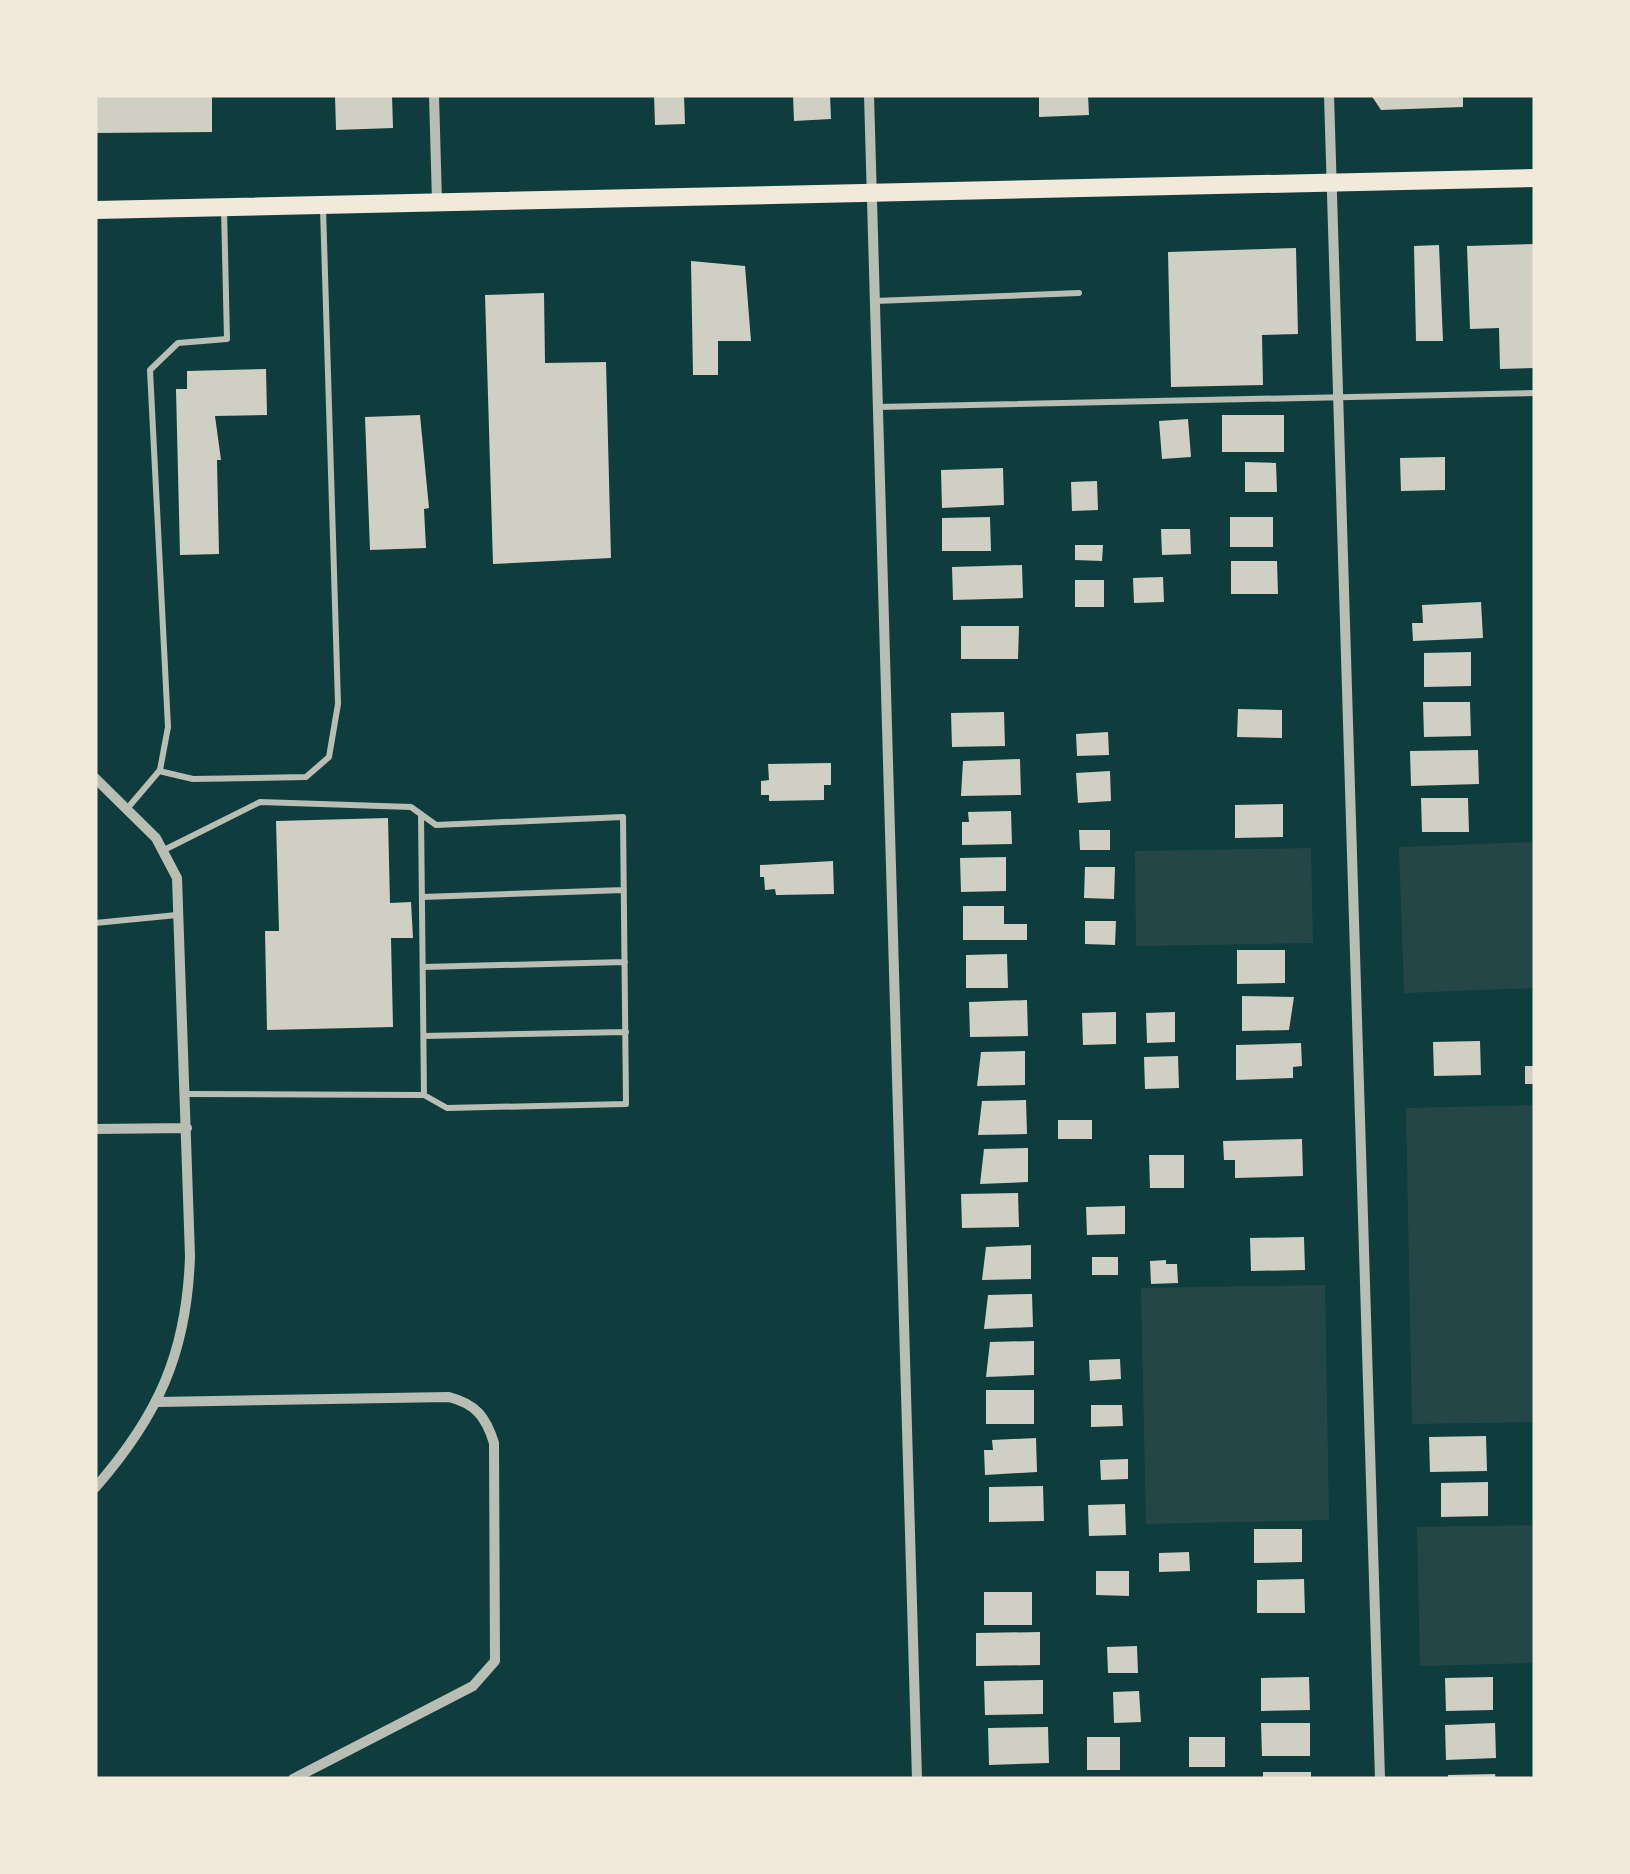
<svg xmlns="http://www.w3.org/2000/svg" width="1630" height="1874" viewBox="0 0 1630 1874" font-family="Inter,sans-serif">
<style>
.green{fill:#244646}
.building{fill:#cfcfc3}
.lines{fill:none;stroke-linecap:round;stroke-linejoin:round}
.service{stroke:#b8beb3;stroke-width:6}
.minor{stroke:#b8beb3;stroke-width:10}
.secondary{stroke:#f1e9da;stroke-width:18}
</style>
<rect width="100%" height="100%" fill="#0f3d3e"/>
<path class="green" d="M 1535,842 L 1535,988 L 1404,993 L 1399,847 Z
M 1311,848 L 1313,943 L 1136,946 L 1135,851 Z
M 1535,1105 L 1535,1422 L 1412,1424 L 1406,1108 Z
M 1325,1285 L 1329,1520 L 1146,1524 L 1141,1288 Z
M 1535,1525 L 1535,1663 L 1420,1666 L 1417,1527 Z"/>
<path class="building" d="M 95,95 L 212,95 L 212,132 L 95,133 Z
M 335,95 L 392,95 L 393,128 L 336,130 Z
M 654,95 L 684,95 L 685,124 L 655,125 Z
M 793,95 L 830,95 L 831,119 L 794,121 Z
M 1039,95 L 1088,95 L 1089,115 L 1039,117 Z
M 1371,95 L 1463,95 L 1463,107 L 1381,110 Z
M 1535,244 L 1535,368 L 1500,369 L 1499,328 L 1470,329 L 1467,246 Z
M 1439,245 L 1443,341 L 1416,341 L 1414,246 Z
M 1296,248 L 1298,334 L 1262,335 L 1263,385 L 1171,387 L 1168,252 Z
M 691,261 L 745,266 L 751,341 L 718,341 L 718,375 L 693,375 Z
M 544,293 L 545,363 L 606,362 L 611,558 L 493,564 L 485,295 Z
M 266,369 L 267,415 L 215,416 L 221,460 L 217,460 L 219,554 L 180,555 L 176,389 L 187,389 L 187,371 Z
M 420,415 L 429,508 L 424,509 L 426,548 L 370,550 L 365,417 Z
M 1222,415 L 1284,415 L 1284,452 L 1222,452 Z
M 1188,419 L 1191,457 L 1162,459 L 1159,421 Z
M 1445,457 L 1445,490 L 1401,491 L 1400,458 Z
M 1245,462 L 1276,463 L 1277,492 L 1245,492 Z
M 1003,468 L 1004,505 L 942,508 L 941,470 Z
M 1097,481 L 1098,510 L 1072,511 L 1071,482 Z
M 990,517 L 991,551 L 942,551 L 942,518 Z
M 1230,517 L 1273,517 L 1273,547 L 1230,547 Z
M 1161,529 L 1190,529 L 1191,554 L 1162,555 Z
M 1075,545 L 1103,545 L 1102,561 L 1075,560 Z
M 1231,561 L 1277,561 L 1278,594 L 1231,594 Z
M 1022,565 L 1023,598 L 953,600 L 952,567 Z
M 1163,577 L 1164,602 L 1134,603 L 1133,578 Z
M 1075,580 L 1104,580 L 1104,607 L 1075,607 Z
M 1481,602 L 1483,638 L 1413,641 L 1412,623 L 1423,623 L 1422,605 Z
M 961,626 L 1019,626 L 1018,659 L 961,659 Z
M 1471,652 L 1471,686 L 1424,687 L 1424,653 Z
M 1423,702 L 1470,702 L 1471,736 L 1424,737 Z
M 1238,709 L 1282,710 L 1282,738 L 1237,737 Z
M 1004,712 L 1005,746 L 952,747 L 951,713 Z
M 1108,732 L 1109,755 L 1077,756 L 1076,734 Z
M 1478,750 L 1479,784 L 1411,786 L 1410,751 Z
M 1020,759 L 1021,795 L 961,796 L 963,761 Z
M 831,763 L 831,785 L 824,785 L 824,800 L 769,801 L 769,795 L 761,795 L 761,781 L 769,780 L 768,764 Z
M 1110,771 L 1111,801 L 1078,803 L 1076,773 Z
M 1421,798 L 1468,798 L 1469,832 L 1422,832 Z
M 1283,804 L 1283,837 L 1235,838 L 1235,805 Z
M 1011,811 L 1012,844 L 962,845 L 962,822 L 969,822 L 968,812 Z
M 388,818 L 390,903 L 411,902 L 413,938 L 391,938 L 393,1027 L 267,1030 L 265,931 L 279,931 L 276,821 Z
M 1079,830 L 1110,830 L 1110,850 L 1080,850 Z
M 1006,857 L 1006,891 L 961,892 L 960,858 Z
M 833,861 L 834,894 L 776,895 L 775,889 L 765,890 L 764,877 L 760,877 L 760,865 Z
M 1085,867 L 1115,867 L 1114,899 L 1084,898 Z
M 963,906 L 1004,906 L 1004,924 L 1027,924 L 1027,940 L 963,940 Z
M 1085,921 L 1116,921 L 1115,945 L 1085,944 Z
M 1237,950 L 1285,950 L 1285,983 L 1237,984 Z
M 1007,954 L 1008,988 L 966,988 L 966,955 Z
M 1242,996 L 1294,997 L 1289,1030 L 1242,1031 Z
M 1027,1000 L 1028,1036 L 970,1037 L 969,1002 Z
M 1116,1012 L 1116,1044 L 1083,1045 L 1082,1013 Z
M 1175,1012 L 1175,1042 L 1147,1043 L 1146,1013 Z
M 1480,1041 L 1481,1075 L 1434,1076 L 1433,1042 Z
M 1301,1043 L 1302,1066 L 1293,1067 L 1293,1078 L 1236,1080 L 1236,1045 Z
M 1025,1051 L 1025,1085 L 977,1086 L 981,1052 Z
M 1178,1056 L 1179,1088 L 1145,1089 L 1144,1057 Z
M 1525,1066 L 1535,1066 L 1535,1084 L 1525,1084 Z
M 1026,1100 L 1027,1134 L 978,1135 L 982,1101 Z
M 1058,1120 L 1092,1120 L 1092,1139 L 1058,1139 Z
M 1302,1139 L 1303,1176 L 1235,1178 L 1235,1160 L 1224,1160 L 1223,1141 Z
M 1028,1148 L 1028,1182 L 980,1184 L 984,1149 Z
M 1149,1155 L 1184,1155 L 1184,1188 L 1150,1188 Z
M 1018,1193 L 1019,1227 L 962,1228 L 961,1194 Z
M 1125,1206 L 1125,1234 L 1087,1235 L 1086,1207 Z
M 1304,1237 L 1305,1270 L 1251,1271 L 1250,1238 Z
M 1031,1245 L 1031,1279 L 982,1280 L 986,1247 Z
M 1092,1257 L 1118,1257 L 1118,1275 L 1092,1275 Z
M 1166,1260 L 1166,1264 L 1177,1264 L 1178,1283 L 1151,1284 L 1150,1261 Z
M 1032,1294 L 1033,1327 L 984,1329 L 988,1295 Z
M 1034,1341 L 1034,1375 L 986,1377 L 990,1342 Z
M 1120,1359 L 1121,1379 L 1090,1381 L 1089,1360 Z
M 986,1390 L 1034,1390 L 1034,1424 L 986,1424 Z
M 1091,1405 L 1122,1405 L 1123,1426 L 1091,1427 Z
M 1486,1436 L 1487,1471 L 1430,1472 L 1429,1437 Z
M 1036,1438 L 1037,1472 L 985,1475 L 984,1450 L 993,1450 L 992,1440 Z
M 1128,1459 L 1128,1479 L 1101,1480 L 1100,1460 Z
M 1488,1482 L 1488,1516 L 1441,1517 L 1441,1483 Z
M 1043,1486 L 1044,1521 L 989,1522 L 989,1487 Z
M 1125,1504 L 1126,1535 L 1089,1536 L 1088,1505 Z
M 1254,1529 L 1302,1529 L 1302,1562 L 1254,1563 Z
M 1189,1552 L 1190,1571 L 1159,1572 L 1159,1553 Z
M 1096,1571 L 1129,1571 L 1129,1596 L 1096,1595 Z
M 1304,1579 L 1305,1613 L 1257,1613 L 1257,1580 Z
M 984,1592 L 1032,1592 L 1032,1625 L 984,1625 Z
M 1040,1632 L 1040,1665 L 976,1666 L 976,1633 Z
M 1137,1646 L 1138,1673 L 1108,1673 L 1107,1647 Z
M 1309,1677 L 1310,1710 L 1261,1711 L 1261,1678 Z
M 1493,1677 L 1493,1710 L 1446,1711 L 1445,1678 Z
M 1043,1680 L 1043,1714 L 985,1715 L 984,1681 Z
M 1139,1691 L 1141,1722 L 1114,1723 L 1113,1692 Z
M 1261,1723 L 1310,1723 L 1310,1756 L 1262,1756 Z
M 1495,1723 L 1496,1758 L 1446,1760 L 1445,1725 Z
M 1048,1727 L 1049,1763 L 989,1765 L 988,1728 Z
M 1087,1737 L 1120,1737 L 1120,1770 L 1087,1770 Z
M 1189,1737 L 1225,1737 L 1225,1767 L 1189,1767 Z
M 1263,1772 L 1311,1772 L 1311,1779 L 1263,1779 Z
M 1495,1774 L 1496,1779 L 1448,1779 L 1448,1775 Z"/>
<g class="lines">
<path class="service" d="M 875,301 L 1079,293
M 878,407 L 1535,393
M 159,771 L 193,779 L 306,777 L 329,757 L 338,704 L 323,208
M 126,810 L 160,770 L 168,727 L 150,370 L 178,343 L 227,339 L 224,209
M 421,814 L 424,1095
M 164,850 L 260,802 L 411,807 L 436,825 L 623,817 L 626,1104 L 447,1108 L 424,1095 L 186,1094
M 422,897 L 624,890
M 95,923 L 177,915
M 423,967 L 625,962
M 424,1036 L 626,1032"/>
<path class="minor" d="M 434,95 L 437,202
M 869,95 L 917,1779
M 1329,95 L 1380,1779
M 95,778 L 156,838 L 177,878 L 190,1256 C 187,1353 158,1416 95,1488
M 95,1129 L 187,1128
M 158,1402 L 449,1397 C 476,1404 486,1417 494,1443 L 495,1661 L 473,1686 L 293,1779"/>
<path class="secondary" d="M 95,210 L 1535,178"/>
</g>
<rect width="1630" height="1874" fill="none" stroke="#f1e9da" stroke-width="195"/>
</svg>
